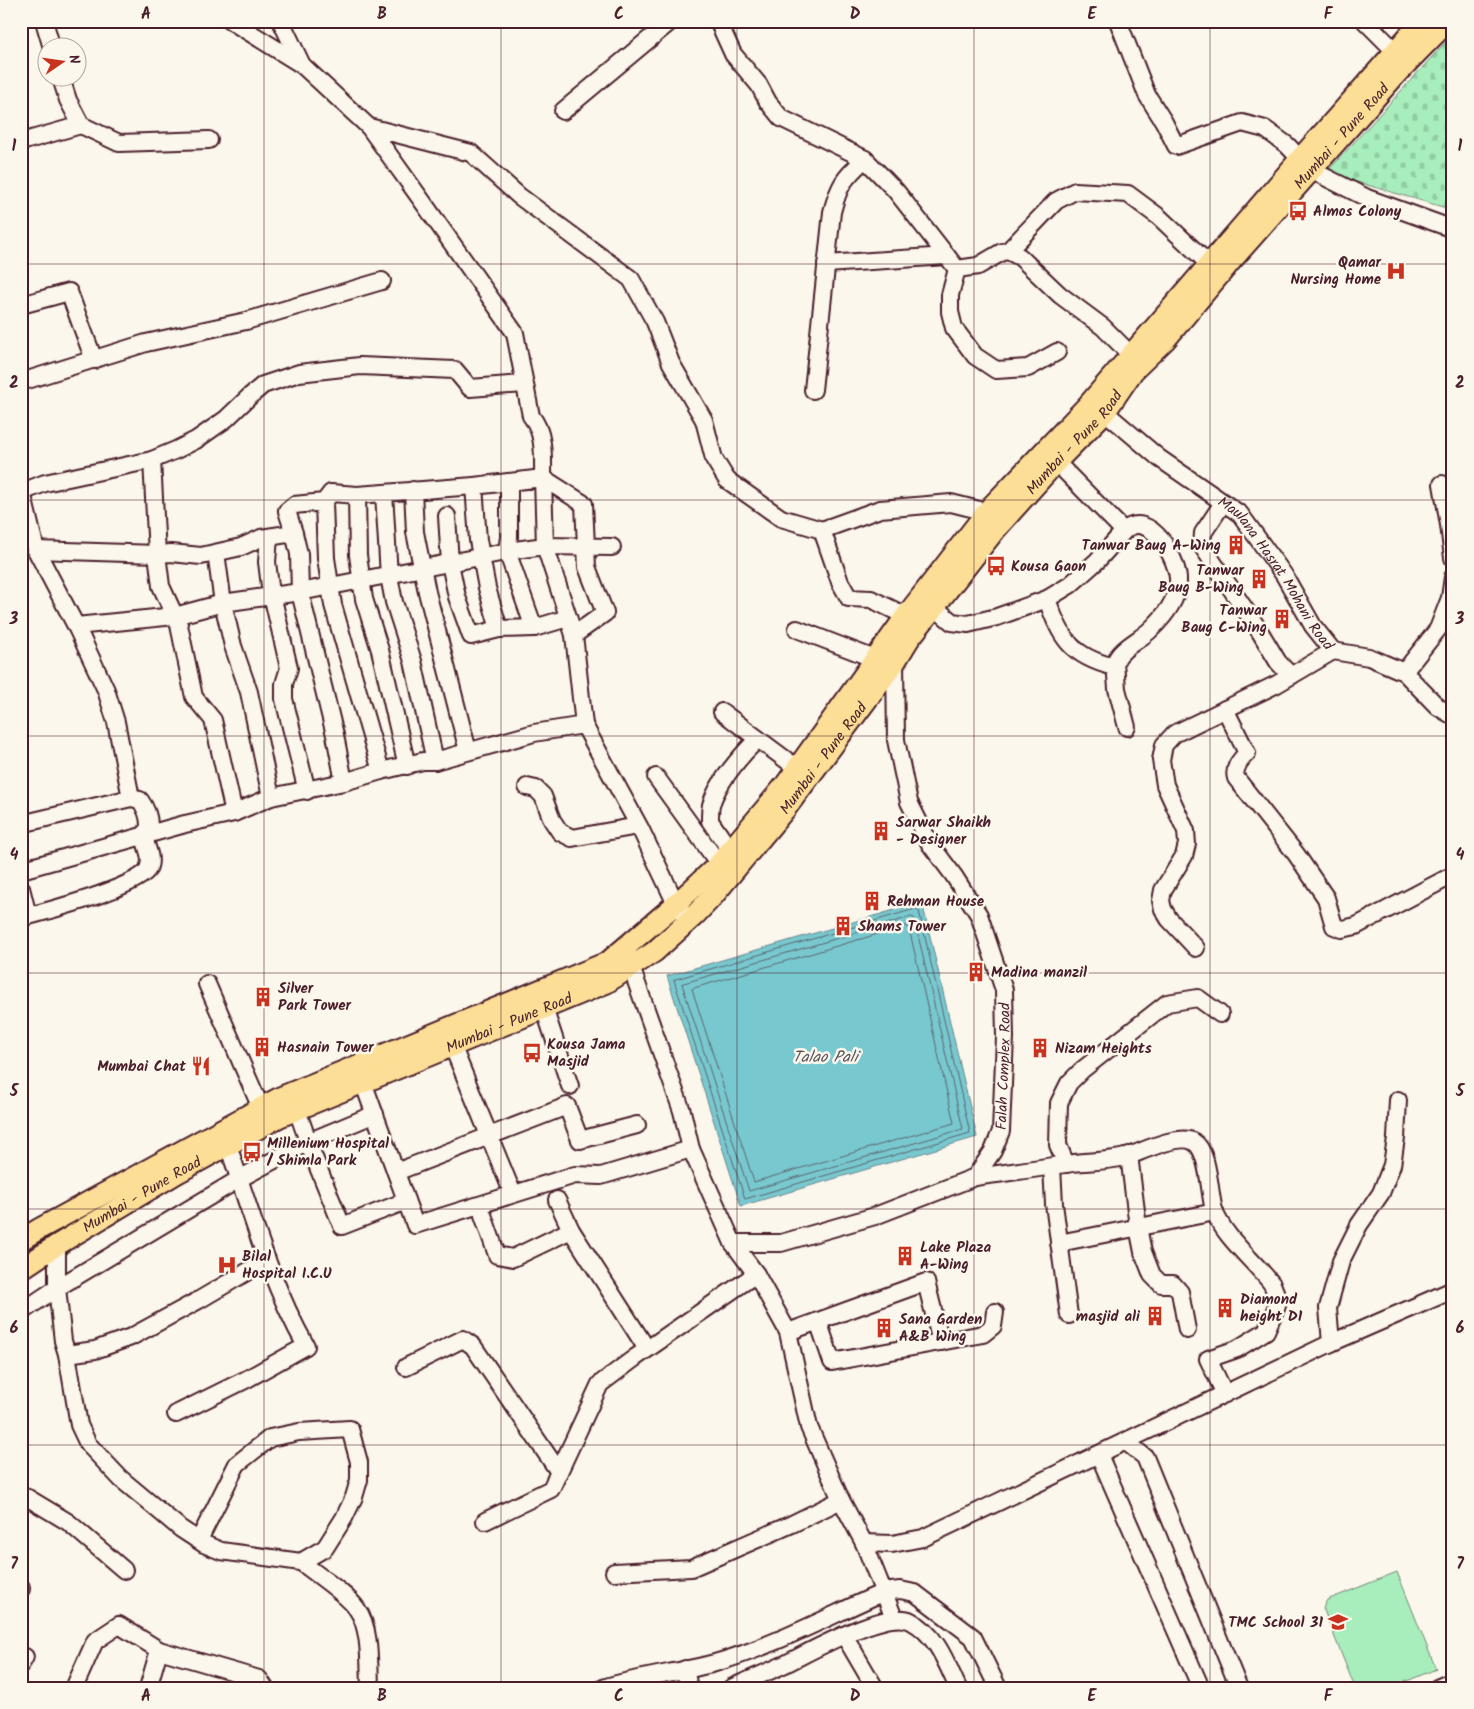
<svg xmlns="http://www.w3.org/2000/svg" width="1474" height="1709" viewBox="0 0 1474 1709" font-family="Kalam,sans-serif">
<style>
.cemetery{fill:url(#cemetery-stones);stroke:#788674}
.park{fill:#a7eebc;stroke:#788674}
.water{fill:#78c9cf;stroke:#66858d}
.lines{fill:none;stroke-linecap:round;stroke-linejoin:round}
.shore{stroke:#5c636d;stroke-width:1}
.minor-casing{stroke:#4a1f2b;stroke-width:20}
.major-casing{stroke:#4a1f2b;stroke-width:24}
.minor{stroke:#fbf7ec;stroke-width:16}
.major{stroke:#fcde96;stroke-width:20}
.grid{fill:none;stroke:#4a1f2b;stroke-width:1;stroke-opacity:0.55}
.labels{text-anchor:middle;stroke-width:5;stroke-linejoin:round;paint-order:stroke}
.street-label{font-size:15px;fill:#4a1f2b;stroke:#fbf7ec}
.poi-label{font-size:15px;font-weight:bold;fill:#4a1f2b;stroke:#fbf7ec;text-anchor:start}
.water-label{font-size:16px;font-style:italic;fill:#58525c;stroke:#fbf7ec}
.neatline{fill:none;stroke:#4a1f2b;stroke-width:2}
.grid-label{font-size:16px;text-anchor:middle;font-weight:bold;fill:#4a1f2b}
</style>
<defs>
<pattern id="cemetery-stones" width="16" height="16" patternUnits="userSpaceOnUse" patternTransform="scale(1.25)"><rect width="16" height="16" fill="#a7eebc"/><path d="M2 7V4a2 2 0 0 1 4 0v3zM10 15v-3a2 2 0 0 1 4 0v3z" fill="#91cca2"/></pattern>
</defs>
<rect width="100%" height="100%" fill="#fbf7ec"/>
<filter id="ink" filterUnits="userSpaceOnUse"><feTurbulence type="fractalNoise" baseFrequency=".02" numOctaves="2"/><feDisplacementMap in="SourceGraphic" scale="10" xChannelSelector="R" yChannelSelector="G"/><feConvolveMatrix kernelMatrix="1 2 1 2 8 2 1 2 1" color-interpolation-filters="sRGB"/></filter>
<g filter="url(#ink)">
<path class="cemetery" d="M 1453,34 L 1453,210 L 1326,173 Z"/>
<path class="park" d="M 1397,1572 L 1436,1669 L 1390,1688 L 1355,1688 L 1323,1608 L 1327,1600 Z"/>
<path class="water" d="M 922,902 L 977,1137 L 741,1206 L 667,976 Z"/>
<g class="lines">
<path class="shore" d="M 916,909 L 919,911 L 970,1133 L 745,1199 L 674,980 Z
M 911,917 L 914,918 L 963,1129 L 749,1191 L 682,984 Z
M 906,926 L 909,928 L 954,1123 L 754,1182 L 692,989 Z"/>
<defs>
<g id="minor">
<path d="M 44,21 L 52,48"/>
<path d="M 231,21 L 302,65"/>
<path d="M 281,21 L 302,65 L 369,127"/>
<path d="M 718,21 L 733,54 L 759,85 L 768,102 L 781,118 L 865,159 L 896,191 L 957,269 L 978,266 L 1002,252 L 1008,251 L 1020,257 L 1060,295 L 1103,327 L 1131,355"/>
<path d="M 1118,21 L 1147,95 L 1164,122 L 1176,146 L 1242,123 L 1265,129 L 1287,145 L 1311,170 L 1367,198 L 1453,229"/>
<path d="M 1365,21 L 1395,51"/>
<path d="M 61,78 L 68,100 L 81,125 L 119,143 L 209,140"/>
<path d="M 563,111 L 671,21"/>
<path d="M 21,142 L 81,125"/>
<path d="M 1008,251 L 1056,201 L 1075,191 L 1128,194 L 1159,217 L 1209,264"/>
<path d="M 826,264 L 947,256"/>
<path d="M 957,269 L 950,295 L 950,312 L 954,328 L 975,356 L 996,370 L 1028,368 L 1057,352"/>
<path d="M 21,305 L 69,292 L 94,360"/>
<path d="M 21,382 L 146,343 L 246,321 L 382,281"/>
<path d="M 524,384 L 470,388 L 455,370 L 360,366 L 299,373 L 263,385 L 250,396 L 226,419 L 196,440 L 176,450 L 152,460 L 45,483 L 22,492 L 36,550 L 76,626 L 175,616 L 223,603 L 300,592 L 515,550 L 545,546 L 612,547"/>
<path d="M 813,390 L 832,212 C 839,185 844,178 865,159"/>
<path id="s1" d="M 1105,412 L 1159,458 L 1240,514 L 1284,575 L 1313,626 L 1333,651 L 1369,657 L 1404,672 L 1438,707 L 1453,716"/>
<path d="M 152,460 L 157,554 L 161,586 L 179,625 L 194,697 L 213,720 L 234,813"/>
<path d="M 509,482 L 509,537 L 507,551 L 534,628"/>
<path d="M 1442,484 L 1449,525 L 1453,558"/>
<path d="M 474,486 L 478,540 L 487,588 L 499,629"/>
<path d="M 413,490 L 415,532 L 427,592 L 468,751"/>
<path d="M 384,493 L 389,576 L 394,602 L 413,661 L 435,761"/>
<path d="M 357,495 L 358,555 L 364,599 L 380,650 L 407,766"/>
<path d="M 324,502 L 326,558 L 333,605 L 381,771"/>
<path d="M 1223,503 L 1203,533 L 1202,546 L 1257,627 L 1278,662 L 1291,676"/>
<path d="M 447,516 L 450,563 L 457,597 L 471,636 L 499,629 L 534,628 L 568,618"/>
<path d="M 822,530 L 880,509 L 951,503 L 987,512"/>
<path d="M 1124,531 C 1149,507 1180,561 1178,583 C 1177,601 1162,619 1149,631 C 1138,641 1121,648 1115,662 L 1117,689 L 1127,727"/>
<path d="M 294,533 L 299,554 L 300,592 L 335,735 L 344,782"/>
<path d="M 269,537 L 267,562 L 270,586 L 289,668 L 284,684 L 284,699 L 307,791"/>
<path d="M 36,550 L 157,554 L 171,553 L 201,556 L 241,547 L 261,538 L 294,533 L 287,511 L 294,505 L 324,502 L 331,493 L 357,495 L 384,493 L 474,486 L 543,478 L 545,546 L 574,635"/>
<path d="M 216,553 L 223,603 L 233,646 L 249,692 L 271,797"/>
<path d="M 1047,599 C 1061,639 1071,656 1114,667"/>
<path d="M 934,607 L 952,622 L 968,624 L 997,617 L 1047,599 L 1070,585 L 1097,561 L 1124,531 L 1056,462"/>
<path d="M 797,629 L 875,659"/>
<path d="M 1404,672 L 1438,629 L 1450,598 L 1453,577"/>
<path d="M 1225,709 L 1247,753 C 1240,760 1233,768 1236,778 L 1296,854 L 1326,898 L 1334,926 L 1342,929 L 1356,926 L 1453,875"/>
<path d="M 722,712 L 797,768"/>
<path d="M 584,725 L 574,635 L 605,613 L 587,567 L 584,504 L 543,478 C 543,457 545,433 531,416 L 515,333 L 425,205 L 369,127 L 471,153 L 519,196 L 631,279 L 655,322 L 671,363 L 704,420 L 714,459 L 727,480 L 781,518 L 822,530 L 840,582 L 849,598 L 871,599 L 906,616"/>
<path d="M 656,777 L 719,864"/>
<path d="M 527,787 L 536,789 L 543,796 L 552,820 L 560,832 L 572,838 L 638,826"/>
<path d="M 21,824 L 131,798 L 116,722 L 106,690 L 76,626"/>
<path d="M 730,850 L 710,821 C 710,816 710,810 711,805 C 717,783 742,754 758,739"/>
<path d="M 21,870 L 185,824 L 234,813 L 271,797 L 344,782 L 381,771 L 423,761 L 435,761 L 534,733 L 584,725 L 640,828 L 676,904 L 688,921"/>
<path d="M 21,888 L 28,916"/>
<path d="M 21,918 C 44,912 139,887 148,869 C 154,856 144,847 145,835 C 146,832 149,828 149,825 C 149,816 145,807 140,800 L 131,798"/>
<path d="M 1196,948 L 1169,919 L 1163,909 L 1161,901 L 1163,890 L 1184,856 L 1187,844 L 1186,831 L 1165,785 L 1161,760 L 1164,745 L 1174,734 L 1277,684 L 1333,651"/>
<path d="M 629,956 L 631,967 L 682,1111 L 691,1149 L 733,1243 L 756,1274 L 788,1332 L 809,1427 L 841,1500 L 864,1543 L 894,1618"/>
<path d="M 207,984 L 261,1108"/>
<path d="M 544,1008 L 570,1086"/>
<path d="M 452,1045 L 513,1194"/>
<path d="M 363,1082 L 415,1225 L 575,1175 L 601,1176 L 691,1149"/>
<path d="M 297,1110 L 313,1155 L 342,1226 L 406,1201"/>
<path d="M 1129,1155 L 1138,1227 L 1143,1252 L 1152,1275 L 1161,1284 L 1173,1284 L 1180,1292 L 1187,1330"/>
<path d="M 1066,1164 L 1058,1145 L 1059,1103 L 1069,1083 L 1082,1070 L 1167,1003 L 1198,998 L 1220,1014"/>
<path d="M 1052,1167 L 1054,1204 L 1069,1315"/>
<path d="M 396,1172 L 567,1106 L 580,1140 L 637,1125"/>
<path d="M 975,1177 C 1005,1173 1035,1169 1065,1164 C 1086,1161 1108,1162 1129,1156 C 1143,1151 1180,1133 1194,1142 C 1209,1151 1209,1192 1214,1210 C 1222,1235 1255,1262 1272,1284 L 1276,1294 L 1277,1306 L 1266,1331 L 1237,1349 L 1208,1359 L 1225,1394"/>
<path d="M 557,1200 L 571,1230 L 647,1349"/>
<path d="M 483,1215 L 497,1255 L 513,1258 L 571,1230"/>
<path id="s2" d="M 733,1243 L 781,1243 L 875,1216 L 975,1177 L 993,1151 L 1001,1131 L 1005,1037 L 1004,990 L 979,915 L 954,876 L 930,844 L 909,802 L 896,740 L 895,662"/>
<path d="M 1059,1243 L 1215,1212"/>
<path d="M 57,1245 L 57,1288 L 63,1341 L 67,1354 L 79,1425 L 88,1444 L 121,1479 L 181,1529 L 204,1544 L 221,1551 L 301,1562 L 325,1548 L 344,1518 L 354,1497 L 359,1480 L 359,1462 L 350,1429 L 299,1432 L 270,1438 L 237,1464 L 199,1540"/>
<path d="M 21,1312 L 57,1288 L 239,1179 L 308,1142 L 375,1114"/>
<path d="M 818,1321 L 832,1362 L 983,1334 L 993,1326 L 995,1312"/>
<path d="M 788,1332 L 926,1282 L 941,1342"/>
<path d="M 1331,1343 L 1328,1308 L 1341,1261 L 1359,1225 L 1381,1193 L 1392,1165 L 1396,1138 L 1398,1100"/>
<path d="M 67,1354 L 95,1350 L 131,1337 L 199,1300 L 267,1260"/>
<path d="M 406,1367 L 463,1339 L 473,1346 L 559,1472"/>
<path d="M 176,1414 L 247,1379 L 306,1346 C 271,1284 251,1213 228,1145"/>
<path d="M 1126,1442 L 1145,1457 L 1239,1688"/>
<path d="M 1099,1455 L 1201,1688"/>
<path d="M 21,1496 L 28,1498 L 68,1522 L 124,1570"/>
<path d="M 485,1521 L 551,1489 L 600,1384 L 636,1357 L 756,1274"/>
<path d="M 864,1543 L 892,1544 L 923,1538 L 1331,1343 L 1453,1290"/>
<path d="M 301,1562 C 316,1574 347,1594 357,1609 C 371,1628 369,1665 370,1688"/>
<path d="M 614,1572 L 691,1568 L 792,1524 L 841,1500"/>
<path d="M 21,1587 L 21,1589"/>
<path d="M 844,1635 L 875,1688"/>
<path d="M 21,1664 L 25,1657"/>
<path d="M 685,1669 L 689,1688"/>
<path d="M 74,1688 L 95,1641 L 119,1625 L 159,1650 L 259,1679 L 265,1688"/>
<path d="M 148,1688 L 159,1650"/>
<path d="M 603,1688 C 640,1676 678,1673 715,1663 C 774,1646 829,1616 884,1592 L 900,1590 L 915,1593 L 973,1637 L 998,1688"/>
<path d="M 731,1688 C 748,1680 766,1673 783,1665 C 808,1653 886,1608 911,1621 C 937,1635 946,1662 958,1688"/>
<path d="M 1437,1688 L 1453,1681"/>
</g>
<g id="major">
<path d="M 21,1240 L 39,1229 L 281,1097 L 608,962 L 676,904 L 719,864 L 786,784 L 906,616 L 989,509 L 1088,405 L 1300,159 L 1422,21"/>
<path id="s3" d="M 21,1269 L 57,1245 L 177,1173 L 279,1117 L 606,983 L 654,952 L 695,915 L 713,896 L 786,808 L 895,662 L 909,639 L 995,530 L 1056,462 L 1105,412 L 1133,371 L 1165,340 L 1231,261 L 1399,71 L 1448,21"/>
</g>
</defs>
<use href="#minor" class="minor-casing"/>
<use href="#major" class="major-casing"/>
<use href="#minor" class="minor"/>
<use href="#major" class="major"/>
</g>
</g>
<path class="grid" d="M 264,21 L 264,1688M 501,21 L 501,1688M 737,21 L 737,1688M 974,21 L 974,1688M 1210,21 L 1210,1688M 21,264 L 1453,264M 21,500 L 1453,500M 21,736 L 1453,736M 21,973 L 1453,973M 21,1209 L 1453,1209M 21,1445 L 1453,1445"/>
<defs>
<symbol id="bus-bare" viewBox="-9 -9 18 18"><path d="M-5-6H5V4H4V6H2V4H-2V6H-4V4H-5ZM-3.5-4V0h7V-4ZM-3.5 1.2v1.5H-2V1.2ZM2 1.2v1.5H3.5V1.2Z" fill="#c8321e" stroke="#fbf7ec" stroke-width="2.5" paint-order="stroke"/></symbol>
<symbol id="hospital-bare" viewBox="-9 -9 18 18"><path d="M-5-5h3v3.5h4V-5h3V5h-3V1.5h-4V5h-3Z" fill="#c8321e" stroke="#fbf7ec" stroke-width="2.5" paint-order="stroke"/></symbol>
<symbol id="building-bare" viewBox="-9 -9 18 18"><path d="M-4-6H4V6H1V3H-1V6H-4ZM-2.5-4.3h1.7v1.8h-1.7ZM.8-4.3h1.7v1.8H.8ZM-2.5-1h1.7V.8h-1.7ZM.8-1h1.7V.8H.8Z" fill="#c8321e" stroke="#fbf7ec" stroke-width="2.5" paint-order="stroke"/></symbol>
<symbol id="restaurant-bare" viewBox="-9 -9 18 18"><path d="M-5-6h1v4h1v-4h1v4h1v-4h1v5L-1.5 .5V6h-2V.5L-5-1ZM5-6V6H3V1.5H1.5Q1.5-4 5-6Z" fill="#c8321e" stroke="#fbf7ec" stroke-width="2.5" paint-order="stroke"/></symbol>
<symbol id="school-bare" viewBox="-9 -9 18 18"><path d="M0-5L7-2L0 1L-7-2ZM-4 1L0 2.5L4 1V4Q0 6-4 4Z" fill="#c8321e" stroke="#fbf7ec" stroke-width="2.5" paint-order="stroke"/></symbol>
</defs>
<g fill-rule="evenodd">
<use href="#bus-bare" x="1284" y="197" width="28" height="28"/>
<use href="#hospital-bare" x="1382" y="257" width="28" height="28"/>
<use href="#building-bare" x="1222" y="531" width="28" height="28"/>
<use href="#bus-bare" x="982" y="552" width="28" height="28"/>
<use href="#building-bare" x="1245" y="565" width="28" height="28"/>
<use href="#building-bare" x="1268" y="605" width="28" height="28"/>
<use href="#building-bare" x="867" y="817" width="28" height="28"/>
<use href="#building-bare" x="858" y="887" width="28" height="28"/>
<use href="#building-bare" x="829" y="912" width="28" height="28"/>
<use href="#building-bare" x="962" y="958" width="28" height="28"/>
<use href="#building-bare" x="249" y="983" width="28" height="28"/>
<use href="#building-bare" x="248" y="1033" width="28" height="28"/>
<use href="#building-bare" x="1026" y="1034" width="28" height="28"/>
<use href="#bus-bare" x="518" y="1039" width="28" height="28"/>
<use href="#restaurant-bare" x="187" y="1052" width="28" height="28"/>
<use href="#bus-bare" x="238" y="1138" width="28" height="28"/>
<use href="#building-bare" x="891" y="1242" width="28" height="28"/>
<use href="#hospital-bare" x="213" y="1251" width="28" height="28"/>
<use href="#building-bare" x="1211" y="1294" width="28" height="28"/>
<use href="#building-bare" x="1141" y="1302" width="28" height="28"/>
<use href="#building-bare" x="870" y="1314" width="28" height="28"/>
<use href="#school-bare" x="1324" y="1608" width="28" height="28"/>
</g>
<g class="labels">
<g class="street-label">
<text dy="5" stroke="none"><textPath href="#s3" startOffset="1779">Mumbai - Pune Road</textPath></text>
<text dy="5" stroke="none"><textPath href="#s3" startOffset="1372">Mumbai - Pune Road</textPath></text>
<text dy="5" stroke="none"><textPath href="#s1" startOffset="238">Maulana Hasrat Mohani Road</textPath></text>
<text dy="5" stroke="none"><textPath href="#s3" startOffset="968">Mumbai - Pune Road</textPath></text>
<text dy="5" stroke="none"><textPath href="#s3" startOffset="548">Mumbai - Pune Road</textPath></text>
<text dy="5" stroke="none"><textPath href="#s2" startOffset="371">Falah Complex Road</textPath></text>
<text dy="5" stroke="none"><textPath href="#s3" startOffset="142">Mumbai - Pune Road</textPath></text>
</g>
<g class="poi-label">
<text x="1313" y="216">Almos Colony</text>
<text x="1381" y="267" text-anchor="end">Qamar<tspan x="1381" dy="17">Nursing Home</tspan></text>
<text x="1221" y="550" text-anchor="end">Tanwar Baug A-Wing</text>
<text x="1011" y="571">Kousa Gaon</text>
<text x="1244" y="575" text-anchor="end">Tanwar<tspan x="1244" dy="17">Baug B-Wing</tspan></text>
<text x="1267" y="615" text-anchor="end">Tanwar<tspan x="1267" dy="17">Baug C-Wing</tspan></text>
<text x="896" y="827">Sarwar Shaikh<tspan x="896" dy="17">- Designer</tspan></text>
<text x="887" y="906">Rehman House</text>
<text x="858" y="931">Shams Tower</text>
<text x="991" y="977">Madina manzil</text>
<text x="278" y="993">Silver<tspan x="278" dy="17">Park Tower</tspan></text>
<text x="547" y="1049">Kousa Jama<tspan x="547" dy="17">Masjid</tspan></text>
<text x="277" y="1052">Hasnain Tower</text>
<text x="1055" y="1053">Nizam Heights</text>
<text x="186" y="1071" text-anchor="end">Mumbai Chat</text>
<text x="267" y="1148">Millenium Hospital<tspan x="267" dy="17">/ Shimla Park</tspan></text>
<text x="920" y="1252">Lake Plaza<tspan x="920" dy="17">A-Wing</tspan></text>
<text x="242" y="1261">Bilal<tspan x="242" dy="17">Hospital I.C.U</tspan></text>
<text x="1240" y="1304">Diamond<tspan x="1240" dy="17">height D1</tspan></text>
<text x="1140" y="1321" text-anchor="end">masjid ali</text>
<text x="899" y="1324">Sana Garden<tspan x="899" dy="17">A&amp;B Wing</tspan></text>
<text x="1323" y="1627" text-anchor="end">TMC School 31</text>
</g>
<g class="water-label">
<text x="825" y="1062">Talao Pali</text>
</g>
</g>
<rect width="1474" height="1709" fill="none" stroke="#fbf7ec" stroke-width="55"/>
<g transform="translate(62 62) rotate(77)"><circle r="24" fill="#fbf7ec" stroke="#b4a19f"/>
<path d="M0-4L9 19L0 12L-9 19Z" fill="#c8321e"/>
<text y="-8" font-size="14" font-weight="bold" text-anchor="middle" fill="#4a1f2b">N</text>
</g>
<rect x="28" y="28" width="1418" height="1654" class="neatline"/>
<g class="grid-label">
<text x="146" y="19">A</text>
<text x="382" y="19">B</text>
<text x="619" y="19">C</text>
<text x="855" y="19">D</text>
<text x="1092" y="19">E</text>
<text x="1328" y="19">F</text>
<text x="14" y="151">1</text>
<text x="1460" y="151">1</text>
<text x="14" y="388">2</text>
<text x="1460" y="388">2</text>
<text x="14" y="624">3</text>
<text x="1460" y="624">3</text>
<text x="14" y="860">4</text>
<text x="1460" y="860">4</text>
<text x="14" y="1096">5</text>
<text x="1460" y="1096">5</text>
<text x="14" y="1333">6</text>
<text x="1460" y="1333">6</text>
<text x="14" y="1569">7</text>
<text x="1460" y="1569">7</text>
<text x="146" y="1701">A</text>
<text x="382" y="1701">B</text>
<text x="619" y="1701">C</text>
<text x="855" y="1701">D</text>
<text x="1092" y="1701">E</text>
<text x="1328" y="1701">F</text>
</g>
</svg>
